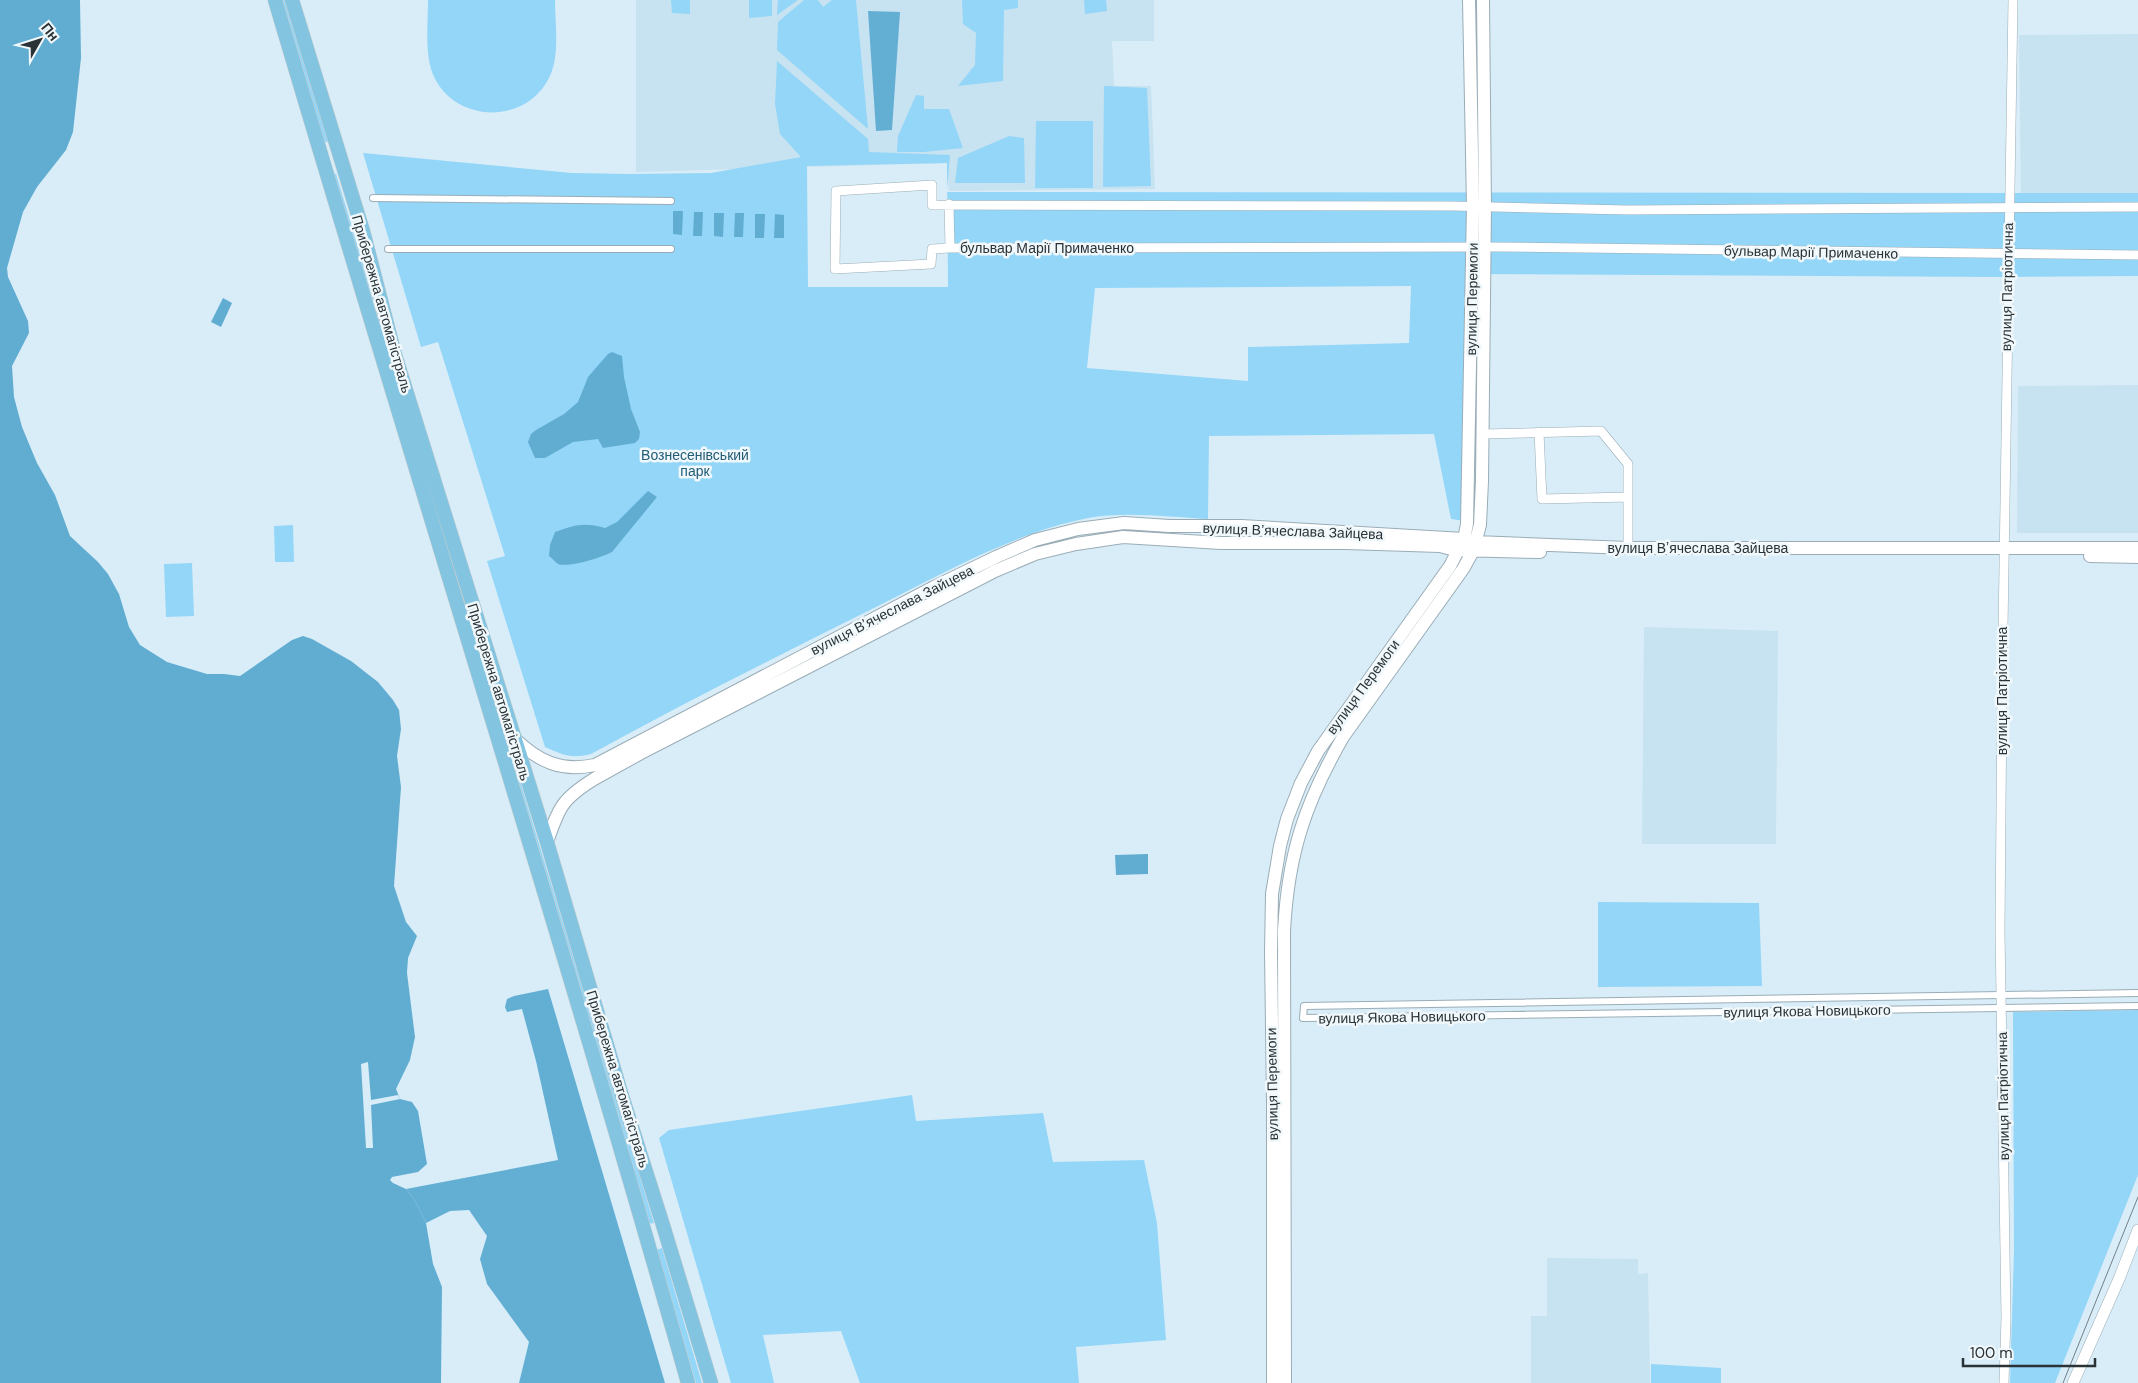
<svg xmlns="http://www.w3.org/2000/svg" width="2138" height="1383" viewBox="0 0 2138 1383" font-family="'DM Sans',sans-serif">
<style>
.built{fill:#c7e2f1}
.green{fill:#93d6f8;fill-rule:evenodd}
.forest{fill:#63afd4}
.water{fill:#61add1}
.pier{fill:#d9edf8}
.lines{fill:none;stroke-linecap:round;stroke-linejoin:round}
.pedestrian-casing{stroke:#9aadb7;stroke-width:8}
.minor-casing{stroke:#9aadb7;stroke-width:10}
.tertiary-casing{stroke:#9aadb7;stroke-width:12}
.secondary-casing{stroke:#9aadb7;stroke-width:14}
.primary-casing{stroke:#cccecf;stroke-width:15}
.pedestrian{stroke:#fff;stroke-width:6}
.minor{stroke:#fff;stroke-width:9}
.tertiary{stroke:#fff;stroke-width:11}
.secondary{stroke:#fff;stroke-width:12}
.primary{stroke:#83c4e0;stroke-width:14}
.tram{stroke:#738087;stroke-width:1}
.labels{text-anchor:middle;stroke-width:5;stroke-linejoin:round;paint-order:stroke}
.street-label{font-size:14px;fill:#2a3236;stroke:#f0f8fc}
.park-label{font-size:14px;fill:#225c77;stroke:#f0f8fc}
</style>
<rect width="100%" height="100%" fill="#d9edf8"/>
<path class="built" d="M 636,0 L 1154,0 L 1154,41 L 1112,41 L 1114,86 L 1151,86 L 1155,189 L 949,191 L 947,163 L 636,172 Z
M 2138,34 L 2138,199 L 2021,199 L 2019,35 Z
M 2138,385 L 2138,533 L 2017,533 L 2018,386 Z
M 1644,627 L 1778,631 L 1776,844 L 1642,844 Z
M 1547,1258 L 1638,1259 L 1638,1274 L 1648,1273 L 1650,1383 L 1531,1383 L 1531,1316 L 1547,1316 Z"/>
<path class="green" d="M 279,0 L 287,0 L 329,141 L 322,144 Z
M 428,0 L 555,0 C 555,24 560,53 550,76 C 526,128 448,123 431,69 C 425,48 428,22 428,0 Z
M 671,0 L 690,0 L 690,14 L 672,13 Z
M 749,0 L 772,0 L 772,16 L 749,18 Z
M 778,0 L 798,0 L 777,15 Z
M 804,0 L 818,0 L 823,7 L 832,0 L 856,0 L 868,129 L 777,50 L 778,22 Z
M 962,0 L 1018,0 L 1018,8 L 1004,10 L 1003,81 L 958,86 L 975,65 L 976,33 L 963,24 Z
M 1084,0 L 1106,0 L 1107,11 L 1085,14 Z
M 777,61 L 868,139 L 869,152 L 950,155 L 947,192 L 2138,193 L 2138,276 L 1999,277 L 1465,274 L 1465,521 L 1451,519 L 1434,434 L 1209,436 L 1208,519 C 1172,517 1123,511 1088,518 C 1013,533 944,573 876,607 C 780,655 685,702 591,754 C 571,759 563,755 545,747 L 487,561 L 505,556 L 438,342 L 421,347 L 363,153 L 572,173 L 631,174 L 711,173 L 801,157 L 780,134 L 775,104 ZM 947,163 L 948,287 L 808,287 L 807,166 ZM 1411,286 L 1409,343 L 1248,347 L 1248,381 L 1087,368 L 1095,288 Z
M 1104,86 L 1147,88 L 1151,186 L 1103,187 Z
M 916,95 L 924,96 L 924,109 L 949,109 L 963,148 L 924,152 L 897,152 L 898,136 Z
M 1036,121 L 1093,121 L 1093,188 L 1035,188 Z
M 1009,136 L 1024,138 L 1025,183 L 955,183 L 958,158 Z
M 331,174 L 336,174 L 654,1223 L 648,1224 Z
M 293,525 L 294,562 L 275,562 L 274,526 Z
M 192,563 L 194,616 L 166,617 L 164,564 Z
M 1598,902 L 1759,903 L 1762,986 L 1598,987 Z
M 2138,1010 L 2138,1175 L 2055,1383 L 2010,1383 L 2014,1251 L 2013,1012 Z
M 912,1095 L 916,1121 L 1043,1113 L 1053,1162 L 1144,1160 L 1157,1223 L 1166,1340 L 1076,1347 L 1079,1383 L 860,1383 L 841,1331 L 763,1335 L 774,1383 L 731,1383 L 659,1138 L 669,1130 Z
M 662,1248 L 702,1383 L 696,1383 L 656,1250 Z
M 1651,1364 L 1721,1368 L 1721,1383 L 1651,1383 Z"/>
<path class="forest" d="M 868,11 L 900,12 L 892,130 L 876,131 Z
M 548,989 L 665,1383 L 519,1383 L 529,1342 L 487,1284 L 480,1259 L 487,1236 L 469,1210 L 450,1211 L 426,1223 L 414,1199 L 406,1189 L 558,1160 L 536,1061 L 522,1009 L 507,1012 L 505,1007 L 507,999 L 514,996 Z"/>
<path class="water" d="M 0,0 L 80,0 L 81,58 L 73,132 L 66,150 L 37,187 L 23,212 L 7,268 L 8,277 L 28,321 L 29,333 L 12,366 L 14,397 L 22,427 L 37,463 L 55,495 L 70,536 L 98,562 L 108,574 L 119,594 L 129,627 L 140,645 L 167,662 L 207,674 L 224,674 L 240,676 L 292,640 L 303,636 L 312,639 L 351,661 L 378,682 L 393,700 L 399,710 L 401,729 L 397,756 L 401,787 L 394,886 L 406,922 L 417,936 L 408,958 L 407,973 L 415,1037 L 410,1060 L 396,1089 L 400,1099 L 412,1102 L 418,1111 L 427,1164 L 418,1172 L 392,1177 L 390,1180 L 393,1183 L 406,1189 L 414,1199 L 426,1223 L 433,1264 L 442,1287 L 441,1383 L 0,1383 Z
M 673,211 L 683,211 L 682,235 L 673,234 Z
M 694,212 L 703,212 L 702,236 L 693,236 Z
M 714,213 L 724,213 L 723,237 L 714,236 Z
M 735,213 L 744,213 L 743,237 L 734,237 Z
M 755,214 L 765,214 L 764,238 L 755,238 Z
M 775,214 L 784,215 L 784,238 L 774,238 Z
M 223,298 L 232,303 L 221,327 L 211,322 Z
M 612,352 L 622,356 L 624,377 L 631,409 L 640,432 L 639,439 L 635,443 L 603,448 L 598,439 L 573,442 L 545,458 L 535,458 L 528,442 L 531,434 L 536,430 L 564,414 L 578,402 L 588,377 L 608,354 Z
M 648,491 L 657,497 L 612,552 C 603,557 569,568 558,564 C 555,562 552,558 549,556 L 550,545 L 555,532 C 575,525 584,522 605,528 L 617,522 Z
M 1148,854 L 1148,874 L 1116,875 L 1115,855 Z"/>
<path class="pier" d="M 368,1062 L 371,1100 L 398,1095 L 400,1099 L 371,1105 L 373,1148 L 366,1148 L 361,1064 Z"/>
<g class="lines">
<defs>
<path id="pedestrian" d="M 373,198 L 671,201
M 388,249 L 671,249
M 2138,993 L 1304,1006 L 1303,1018 L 2138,1006"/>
<path id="minor" d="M 949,204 L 950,248
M 2138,207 L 1628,210 L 1452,206 L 932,205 L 932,185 L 836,191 L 835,269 L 931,264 L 932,249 L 950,248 L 1497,247 L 2138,255
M 1539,432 L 1542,499 L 1628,497
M 1483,434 L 1601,431 L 1628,464 L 1628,548
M 2004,1383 L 2006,1317 L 2000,930 L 2002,692 L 2013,0"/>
<path id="tertiary" d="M 2073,1383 L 2119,1279 L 2138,1230"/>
<path id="secondary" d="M 2090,556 L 2138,557
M 514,738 C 539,762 561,772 595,765 L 934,587 L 996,557 L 1035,540 L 1078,529 L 1124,523 L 1169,526 L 1241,526 L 1464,539 L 1476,542 L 1628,548 L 2138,548
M 547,842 C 559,807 562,799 594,779 L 641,753 L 995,571 L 1035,554 L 1076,544 L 1123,537 L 1221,543 L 1346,543 L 1440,546 L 1455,550 L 1540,552
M 1273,1383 L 1273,1101 L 1271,953 L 1272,894 L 1280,846 L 1287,819 L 1301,783 L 1318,751 L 1450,566 L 1464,539 L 1467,524 L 1473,206 L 1469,0
M 1285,1383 L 1284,931 C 1288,854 1305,803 1343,737 L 1463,569 L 1473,551 L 1480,525 L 1482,481 L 1485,206 L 1483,0"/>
<path id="primary" d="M 275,0 C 411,461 557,920 688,1383
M 292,0 L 363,231 L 395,355 L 547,842 L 622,1096 L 662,1222 L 711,1383"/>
</defs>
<use href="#pedestrian" class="pedestrian-casing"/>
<use href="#minor" class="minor-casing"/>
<use href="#tertiary" class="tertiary-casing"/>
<use href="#secondary" class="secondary-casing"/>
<use href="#primary" class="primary-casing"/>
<use href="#pedestrian" class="pedestrian"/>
<use href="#minor" class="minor"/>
<use href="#tertiary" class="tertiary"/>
<use href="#secondary" class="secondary"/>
<use href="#primary" class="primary"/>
<path class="tram" d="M 2063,1383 L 2138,1197"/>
</g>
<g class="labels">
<g class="street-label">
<text x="1047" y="253">бульвар Марії Примаченко</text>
<text transform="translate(1811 252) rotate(1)" y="5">бульвар Марії Примаченко</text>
<text transform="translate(2007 287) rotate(-89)" y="5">вулиця Патріотична</text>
<text transform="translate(1472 299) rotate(-89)" y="5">вулиця Перемоги</text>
<text transform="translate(382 304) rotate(74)" y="5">Прибережна автомагістраль</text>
<text transform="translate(1293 531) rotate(2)" y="5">вулиця Вʼячеслава Зайцева</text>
<text x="1698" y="553">вулиця Вʼячеслава Зайцева</text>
<text transform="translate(892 610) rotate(-27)" y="5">вулиця Вʼячеслава Зайцева</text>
<text transform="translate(1363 687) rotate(-54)" y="5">вулиця Перемоги</text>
<text transform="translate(2002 691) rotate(-90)" y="5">вулиця Патріотична</text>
<text transform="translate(499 692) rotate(73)" y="5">Прибережна автомагістраль</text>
<text transform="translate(1807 1011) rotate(-1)" y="5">вулиця Якова Новицького</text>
<text transform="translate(1402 1017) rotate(-1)" y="5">вулиця Якова Новицького</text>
<text transform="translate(618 1079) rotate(73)" y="5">Прибережна автомагістраль</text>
<text transform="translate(1272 1084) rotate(-91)" y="5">вулиця Перемоги</text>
<text transform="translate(2003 1096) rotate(-91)" y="5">вулиця Патріотична</text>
</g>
<g class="park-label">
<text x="695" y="460">Вознесенівський<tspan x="695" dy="16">парк</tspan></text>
</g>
</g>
<g transform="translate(40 40) rotate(51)" stroke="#f0f8fc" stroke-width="4" paint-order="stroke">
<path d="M0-4L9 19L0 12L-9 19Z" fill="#2a3236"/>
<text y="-8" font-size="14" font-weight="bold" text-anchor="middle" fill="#2a3236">Пн</text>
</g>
<path d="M1963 1358v8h132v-8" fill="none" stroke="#2a3236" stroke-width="2.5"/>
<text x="1970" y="1358" font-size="15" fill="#2a3236" stroke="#f0f8fc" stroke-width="4" paint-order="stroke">100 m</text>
</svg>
